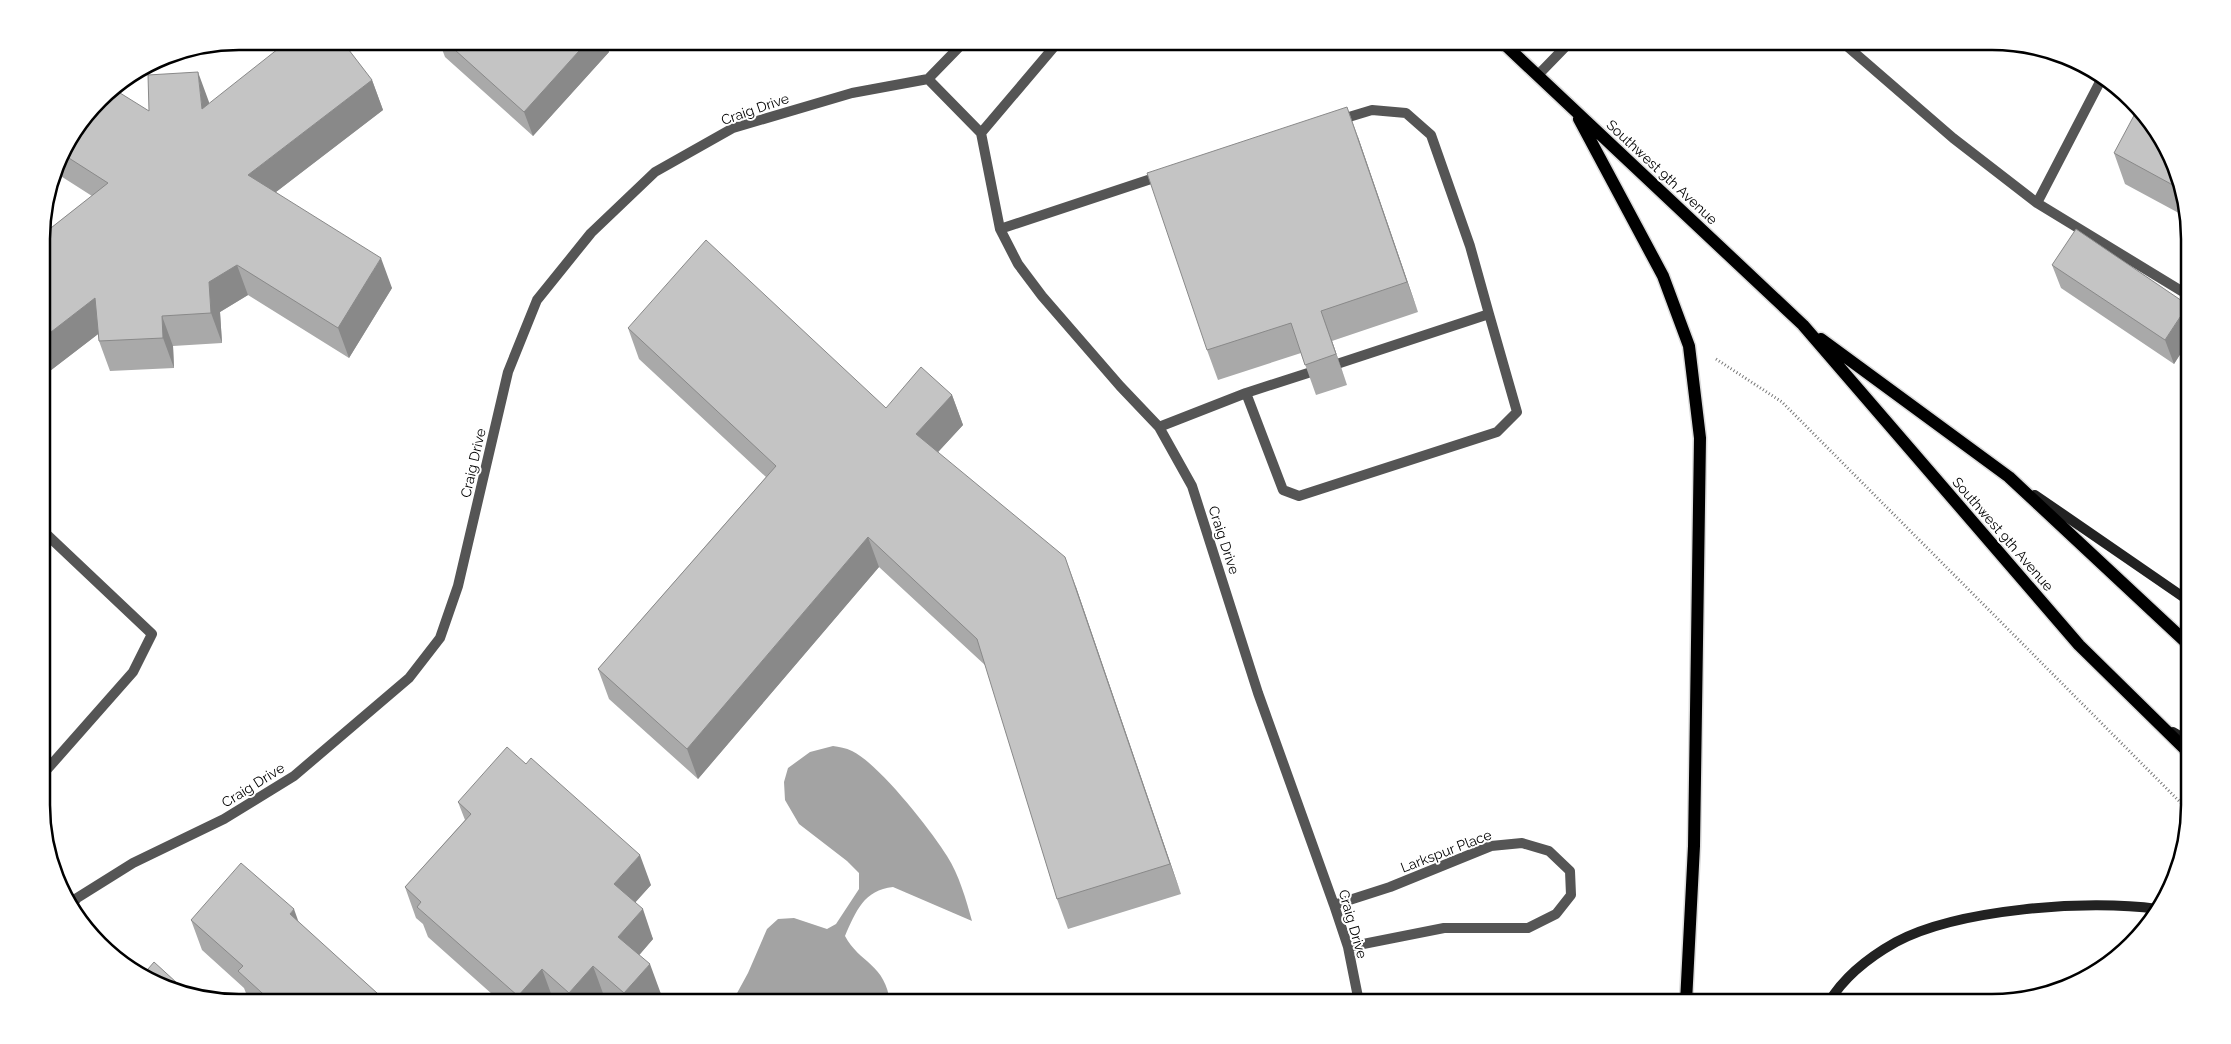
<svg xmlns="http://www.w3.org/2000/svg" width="2231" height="1044" viewBox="0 0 2231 1044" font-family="Raleway,sans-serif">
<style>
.water{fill:#a3a3a3}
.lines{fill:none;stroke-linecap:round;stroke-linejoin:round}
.primary-casing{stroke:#dbdbdb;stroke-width:15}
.path{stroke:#777;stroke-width:3;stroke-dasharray:1 2.5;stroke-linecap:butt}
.service{stroke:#555;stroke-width:10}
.secondary{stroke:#222;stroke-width:10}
.primary{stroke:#000;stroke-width:12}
.wall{fill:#a9a9a9}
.shaded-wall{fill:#898989}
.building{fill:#c4c4c4;stroke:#898989}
.labels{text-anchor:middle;stroke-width:4;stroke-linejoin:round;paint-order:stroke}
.street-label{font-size:14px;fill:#000;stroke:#fff}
.rim{fill:none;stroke:#000;stroke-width:2.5}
</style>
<rect width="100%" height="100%" fill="#fff"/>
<path class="water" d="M 833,746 C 839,747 846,748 852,751 C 878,763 931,830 947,856 C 959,875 966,899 972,921 L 893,887 C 864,890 856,911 845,936 C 859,963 886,964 890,1003 L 729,1003 L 736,995 L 748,973 L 767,929 L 778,919 L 794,918 L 827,929 L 836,924 L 859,889 L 859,873 L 847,861 L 799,824 L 785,800 L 784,782 L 788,768 L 810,752 Z"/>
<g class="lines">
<defs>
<path id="primary" d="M 1501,41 L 1803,325 L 2079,645 L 2190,754
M 1579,119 L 1663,276 L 1689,346 L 1700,438 L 1694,846 L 1686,1002
M 1821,339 L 2009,477 L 2189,645"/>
</defs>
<use href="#primary" class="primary-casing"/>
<path class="path" d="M 1716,359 L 1782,402 L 2189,811"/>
<path class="service" d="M 1841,41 L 1953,138 L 2037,203 L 2188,295
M 1538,75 L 1571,41
M 928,79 L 981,133 L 1000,229 L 1018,264 L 1042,296 L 1120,386 L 1159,427 L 1192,486 L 1258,693 L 1334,905 L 1348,947 L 1359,1002
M 1339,120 L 1372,110 L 1406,113 L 1431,135 L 1470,246 L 1489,314 L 1340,363
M 981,133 L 1059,41
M 2037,203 L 2103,76
M 1000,229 L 1160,176
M 1246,393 L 1283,490 L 1299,496 L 1497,432 L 1517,412 L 1489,314
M 1159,427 L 1246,393 L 1308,373
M 42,530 L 152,634 L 133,672 L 43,774
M 1334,905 L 1390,887 L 1491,846 L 1522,843 L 1549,851 L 1570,871 L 1571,895 L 1556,914 L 1528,928 L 1444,928 L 1348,947
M 71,906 L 77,898 L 133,863 L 224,819 L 294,776 L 409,678 L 440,638 L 458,586 L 508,372 L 537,300 L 591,233 L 655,172 L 733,128 L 852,93 L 928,79 L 965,41"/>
<path class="secondary" d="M 2035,495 L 2189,601
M 2173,732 L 2190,742
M 1829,1002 C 1844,977 1871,956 1896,942 C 1958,909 2088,899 2157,909"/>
<use href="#primary" class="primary"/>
</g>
<path class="wall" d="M 439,41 L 605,41 L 609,52 L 533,136 L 445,57 Z
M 372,80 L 383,110 L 276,192 L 392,288 L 349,358 L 248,295 L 220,312 L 222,343 L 173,346 L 174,368 L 110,371 L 99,341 L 98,334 L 46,374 L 42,369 L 42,235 L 92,196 L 56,173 L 62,151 L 149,111 L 209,102 L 209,104 Z
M 1358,137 L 1418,312 L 1332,341 L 1347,385 L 1316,395 L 1301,353 L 1218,380 L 1207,350 Z
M 2114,153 L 2175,163 L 2188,213 L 2188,218 L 2125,184 Z
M 2052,265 L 2188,305 L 2188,342 L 2174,364 L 2061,288 Z
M 628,328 L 886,408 L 952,395 L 963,425 L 938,452 L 1076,587 L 1181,894 L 1068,929 L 1057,899 L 986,666 L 879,567 L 698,779 L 609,699 L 598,669 L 766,477 L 639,359 Z
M 458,802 L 651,885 L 635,902 L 653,939 L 639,955 L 661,994 L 653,1003 L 612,1003 L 604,996 L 598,1003 L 557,1003 L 553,999 L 550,1003 L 502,1003 L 428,937 L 423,924 L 416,918 L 405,887 L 465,820 Z
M 191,920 L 298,922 L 388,1003 L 251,1003 L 249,1001 L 244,988 L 202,950 Z"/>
<path class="shaded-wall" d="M 588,41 L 605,41 L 609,52 L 533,136 L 524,112 Z
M 198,72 L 209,102 L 213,139 L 202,109 Z
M 372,80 L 383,110 L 259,205 L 248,175 Z
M 1347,107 L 1358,137 L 1418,312 L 1407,282 Z
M 381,258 L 392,288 L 349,358 L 338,328 Z
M 237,265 L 248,295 L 220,312 L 222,343 L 211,313 L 209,282 Z
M 95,298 L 106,328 L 46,374 L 42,363 L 42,339 Z
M 2188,306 L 2188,342 L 2174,364 L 2165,340 Z
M 1321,311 L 1332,341 L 1347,385 L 1336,354 Z
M 162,316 L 173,346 L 174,368 L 163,338 Z
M 952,395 L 963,425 L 927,464 L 916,434 Z
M 868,537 L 879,567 L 698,779 L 687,749 Z
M 1065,557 L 1076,587 L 1181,894 L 1170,864 Z
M 640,855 L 651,885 L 625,914 L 614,884 Z
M 294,909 L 305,940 L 290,914 Z
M 643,909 L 653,939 L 629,967 L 618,937 Z
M 650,964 L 661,994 L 653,1003 L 628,1003 L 624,993 Z
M 593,966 L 604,996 L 598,1003 L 572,1003 L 569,993 Z
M 542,969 L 553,999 L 550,1003 L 520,1003 L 518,996 Z"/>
<path class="building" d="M 288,41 L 342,41 L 372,80 L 248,175 L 381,258 L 338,328 L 237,265 L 209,282 L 211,313 L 162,316 L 163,338 L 99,341 L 95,298 L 42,339 L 42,235 L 108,183 L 61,153 L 62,151 L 108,90 L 112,88 L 149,111 L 148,75 L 198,72 L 202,109 Z
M 445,41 L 588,41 L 524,112 Z
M 1347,107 L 1407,282 L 1321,311 L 1336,354 L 1305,365 L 1291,323 L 1207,350 L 1147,173 Z
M 2138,108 L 2149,119 L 2175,163 L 2182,190 L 2114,153 Z
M 2076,229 L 2188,305 L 2165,340 L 2052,265 Z
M 706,240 L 886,408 L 921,367 L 952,395 L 916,434 L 1065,557 L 1170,864 L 1057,899 L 977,639 L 868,537 L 687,749 L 598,669 L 776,466 L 628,328 Z
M 507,747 L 526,764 L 531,758 L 640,855 L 614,884 L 643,909 L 618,937 L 650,964 L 624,993 L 593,966 L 569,993 L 542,969 L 518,996 L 417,907 L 421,902 L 405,887 L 471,814 L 458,802 Z
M 241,863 L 294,909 L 290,914 L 388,1003 L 273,1003 L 238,971 L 243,966 L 191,920 Z
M 154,962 L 188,993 L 163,988 L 142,976 Z"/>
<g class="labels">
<g class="street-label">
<text transform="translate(755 109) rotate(-19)" y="5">Craig Drive</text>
<text transform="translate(1662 172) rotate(43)" y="5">Southwest 9th Avenue</text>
<text transform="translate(473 463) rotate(-77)" y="5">Craig Drive</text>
<text transform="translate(2003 534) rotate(49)" y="5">Southwest 9th Avenue</text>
<text transform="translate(1224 540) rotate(72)" y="5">Craig Drive</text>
<text transform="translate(253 785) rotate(-32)" y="5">Craig Drive</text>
<text transform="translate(1446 851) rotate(-21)" y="5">Larkspur Place</text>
<text transform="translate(1353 924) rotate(74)" y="5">Craig Drive</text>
</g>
</g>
<path d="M0 0H2231V1044H0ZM239 50H1992A189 189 0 0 1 2181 239V805A189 189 0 0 1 1992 994H239A189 189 0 0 1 50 805V239A189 189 0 0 1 239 50Z" fill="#fff" fill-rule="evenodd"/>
<path class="rim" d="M239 50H1992A189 189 0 0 1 2181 239V805A189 189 0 0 1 1992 994H239A189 189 0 0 1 50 805V239A189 189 0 0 1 239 50Z"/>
</svg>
